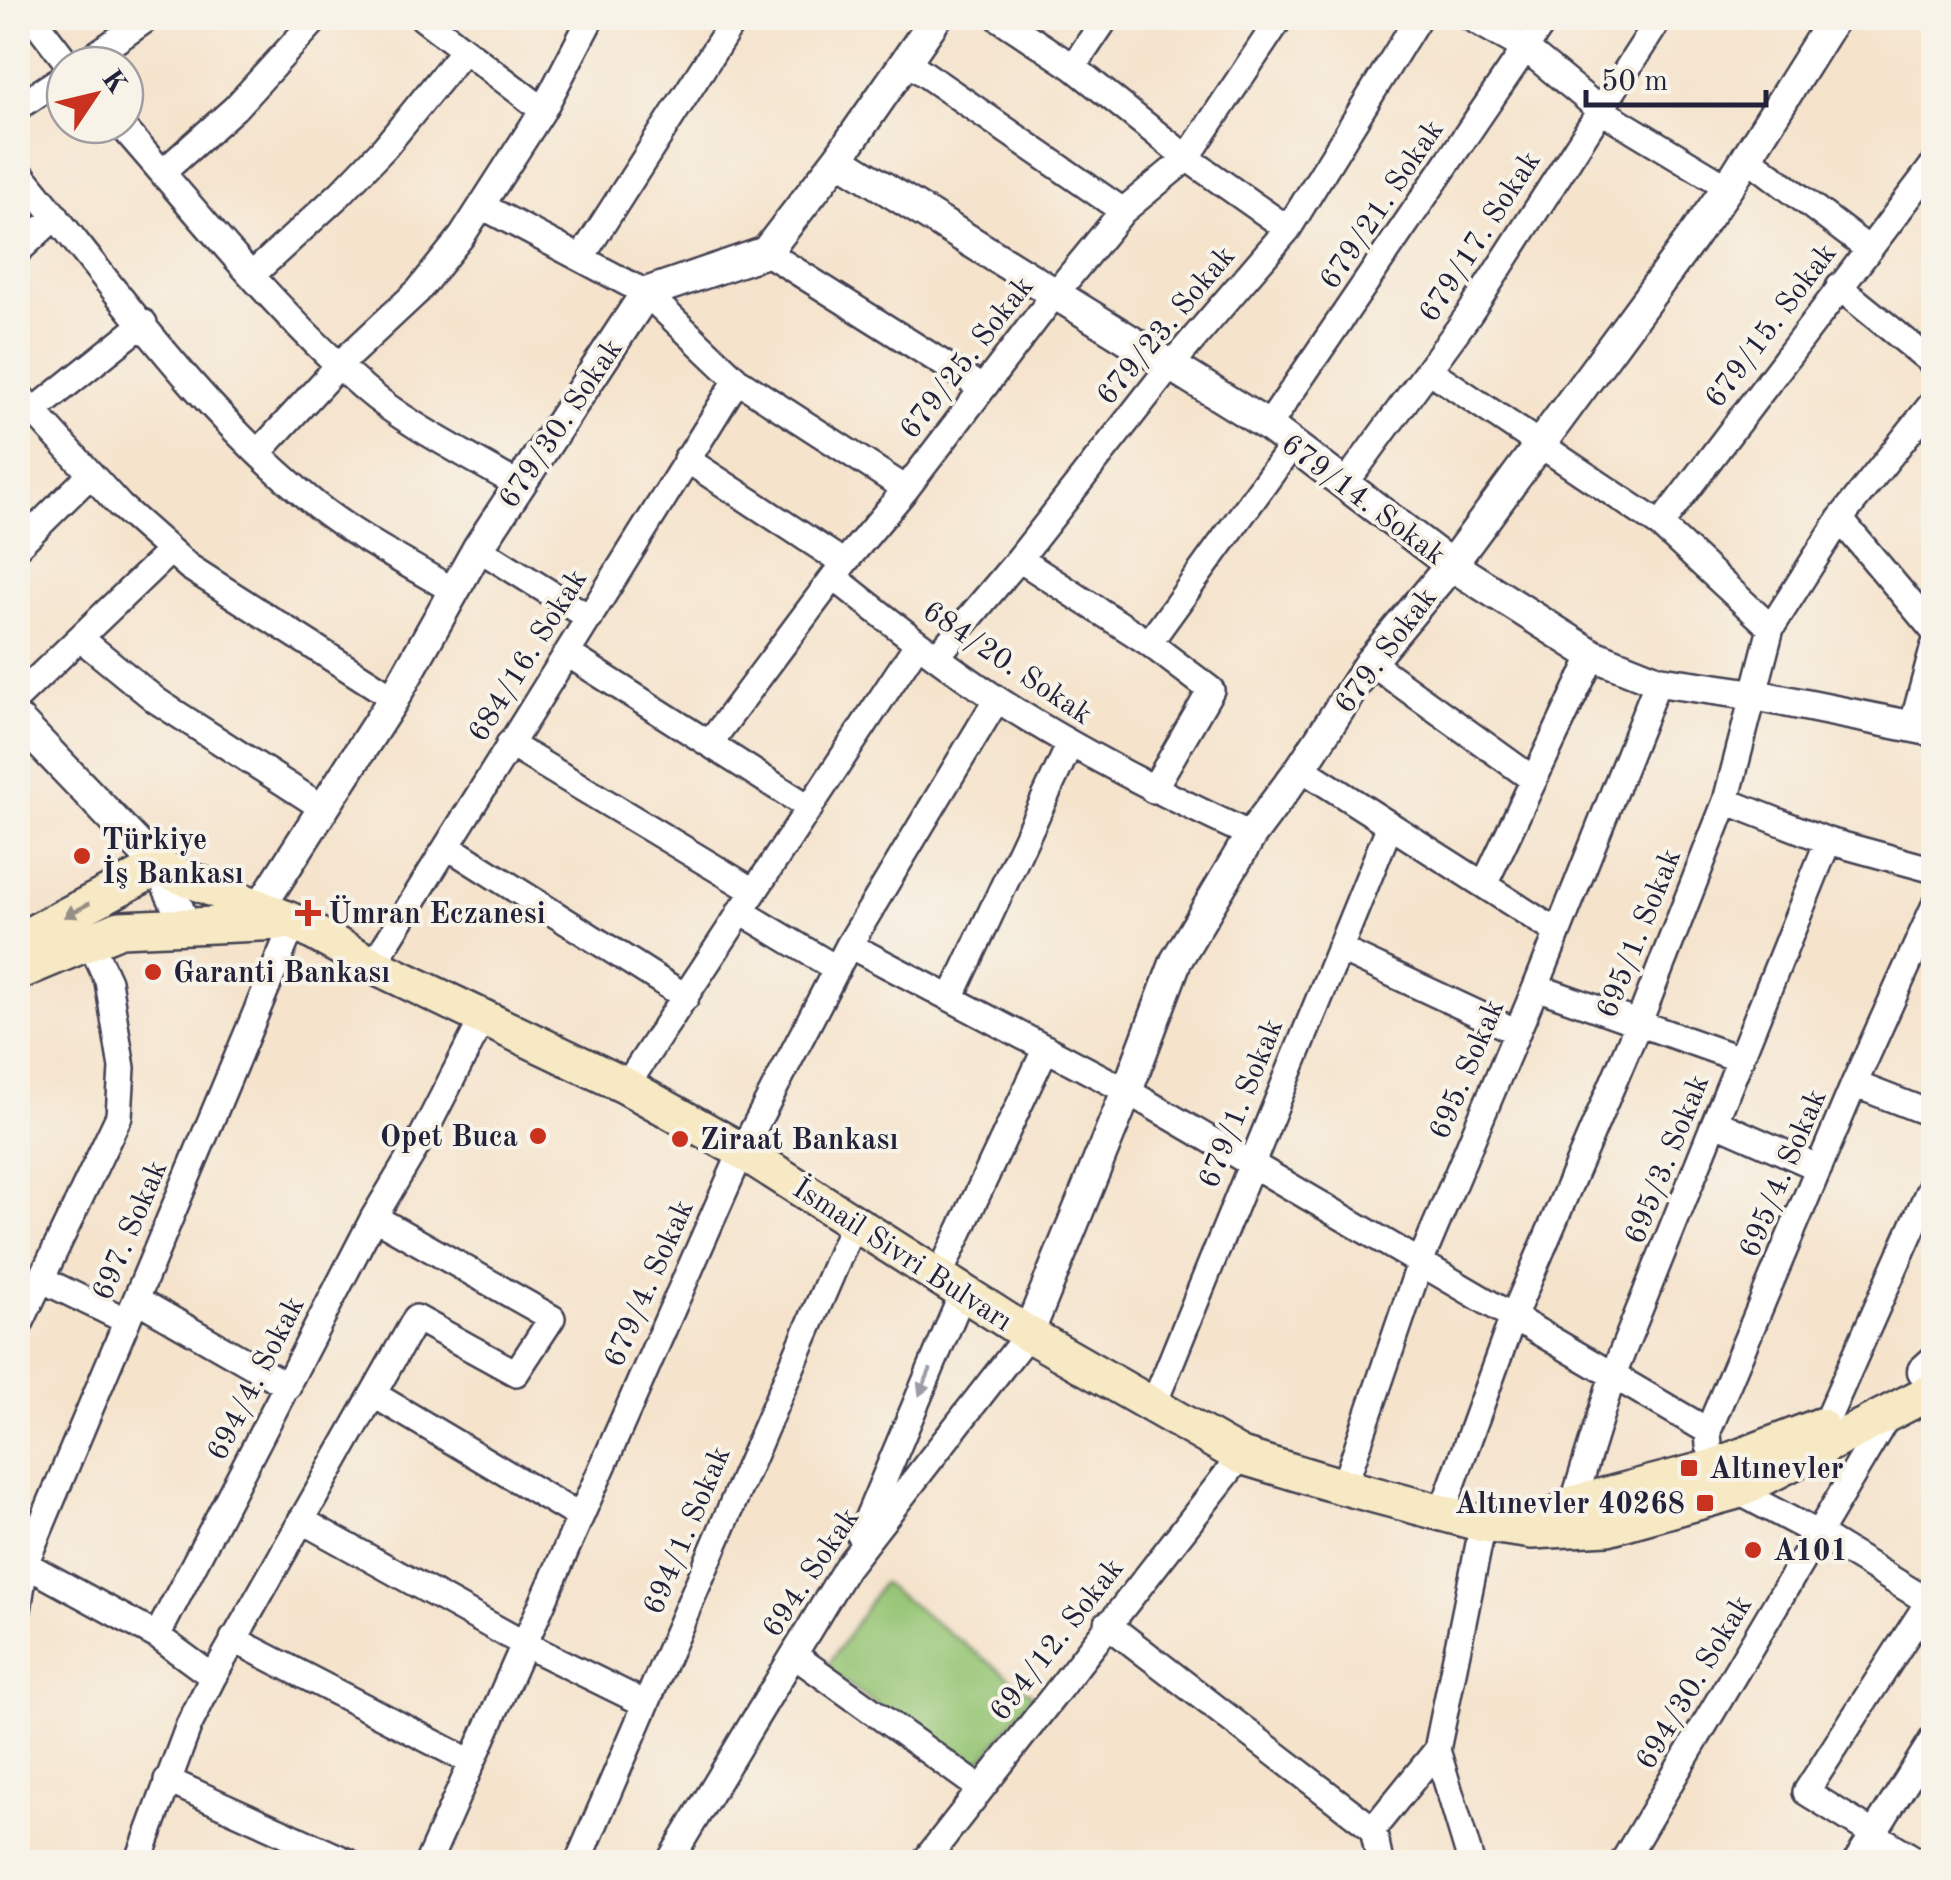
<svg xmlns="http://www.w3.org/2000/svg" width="1951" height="1880" viewBox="0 0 1951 1880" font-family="'Old Standard TT',serif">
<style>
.green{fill:#95c574;stroke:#5c7458;stroke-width:2.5}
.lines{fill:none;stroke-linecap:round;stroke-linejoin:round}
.minor-casing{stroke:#423f51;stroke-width:30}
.tertiary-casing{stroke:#423f51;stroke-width:35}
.secondary-casing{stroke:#423f51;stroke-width:40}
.minor{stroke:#fff;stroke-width:25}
.tertiary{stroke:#fff;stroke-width:30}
.secondary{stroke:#f6e9c3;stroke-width:35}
.oneway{fill:#978f86}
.oneway2{fill:#9c9ca7}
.poi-dot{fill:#c8321e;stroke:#f7f3e8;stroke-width:4}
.labels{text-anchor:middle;stroke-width:8;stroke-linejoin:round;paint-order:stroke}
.street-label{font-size:30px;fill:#22223b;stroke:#f7f3e8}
.poi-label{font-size:30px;font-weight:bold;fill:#22223b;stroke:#f7f3e8;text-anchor:start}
</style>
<rect width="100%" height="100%" fill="#f7f3e8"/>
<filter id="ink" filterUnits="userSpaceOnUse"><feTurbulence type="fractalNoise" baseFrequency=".01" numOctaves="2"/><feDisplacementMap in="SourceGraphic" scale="20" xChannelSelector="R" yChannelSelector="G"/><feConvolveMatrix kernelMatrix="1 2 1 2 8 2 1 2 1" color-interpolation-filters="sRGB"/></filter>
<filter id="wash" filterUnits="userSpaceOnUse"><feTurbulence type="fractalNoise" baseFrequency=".0048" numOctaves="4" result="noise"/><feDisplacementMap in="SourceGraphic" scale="40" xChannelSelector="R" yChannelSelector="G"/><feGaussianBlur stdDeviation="2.25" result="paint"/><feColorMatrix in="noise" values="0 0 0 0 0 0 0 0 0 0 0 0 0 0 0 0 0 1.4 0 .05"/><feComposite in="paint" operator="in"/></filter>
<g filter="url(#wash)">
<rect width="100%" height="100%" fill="#f5e3cc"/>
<path class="green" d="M 882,1583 L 1033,1695 L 971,1773 L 826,1668 Z"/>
</g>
<g filter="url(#ink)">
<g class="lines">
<defs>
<path id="minor" d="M 33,18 L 69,65
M 423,18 L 543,110
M 999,18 L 1073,67 L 1187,158 L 1288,229
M 1471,18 L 1526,49 L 1599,109 L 1728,187
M 906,61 L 1123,211
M 81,65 L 148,18
M 1073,67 L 1106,18
M 18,107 L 65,76
M 121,125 C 199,214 274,310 364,388 C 409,427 467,454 518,485
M 1747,157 L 1868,249
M 18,170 C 111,283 202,413 316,505 C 358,538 407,563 452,590
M 163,172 L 235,108 L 317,18
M 482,206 L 646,293 L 737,380 L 906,489
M 18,251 L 56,216
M 766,252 L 982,388
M 581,258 L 735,18
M 253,274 L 341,193 L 385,147 L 463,51
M 1839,287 L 1934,364
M 1429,370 L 1660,525 L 1771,628
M 18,394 L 120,506 L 189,567 L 394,698
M 34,411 L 144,323
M 1268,426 L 1546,18
M 259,452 L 340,364 L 418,291 L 462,236 L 543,110 L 591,18
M 686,459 L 844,563
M 1345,484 L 1470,313 L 1660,18
M 1840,519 L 1934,631
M 1660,525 L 1934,164
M 18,546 L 91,474
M 478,548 L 590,618
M 1019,559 L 1149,643 L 1211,690 L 1153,790
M 834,577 C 888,620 943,664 1000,701 C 1081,753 1164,795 1251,835
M 80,638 L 157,701 L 323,808
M 1149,643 L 1293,444
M 568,654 L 810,808
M 938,655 L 1019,559 L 1171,365 L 1288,229 L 1418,18
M 1370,662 L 1534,780
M 18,697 L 170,551
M 1912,727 L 1934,646
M 509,744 L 752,890
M 709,744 L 844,563 L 906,489 L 1055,294 L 1123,211 L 1187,158 L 1280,18
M 1301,768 L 1557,932
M 1726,801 L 1828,841 L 1934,870
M 447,846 L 686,997
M 1484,885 L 1593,655
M 740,911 L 837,969
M 849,945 L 1127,1091 L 1708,1431
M 1339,949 L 1517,1032
M 373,965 L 737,380
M 1536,987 L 1740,1059
M 951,998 L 1070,744
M 1854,1084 L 1934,1115
M 626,1086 L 918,643
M 1717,1123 L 1819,1168
M 939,1276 L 1046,1048
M 41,1279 L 127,1321
M 136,1299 L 288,1386
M 18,1328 L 119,1116 L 122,1068 L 108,981 L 90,942
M 373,1394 L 580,1517
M 1153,1406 L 1390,825
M 1825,1424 L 1934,1179
M 1709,1446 L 1708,1431 L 1854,1084 L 1934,907
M 1344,1486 L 1420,1263 L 1536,987 L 1658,681
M 1737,1491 L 1818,1534 L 1934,1605
M 1573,1504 L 1613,1375 L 1828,841
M 1441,1515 L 1513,1317 L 1639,1022 L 1726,801 L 1771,628 L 1840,519 L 1934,401
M 301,1520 L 524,1644 L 646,1704
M 860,1536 L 963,1292
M 25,1564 L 157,1636 L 374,1217 L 423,1135 L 483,1018
M 18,1610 L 25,1564 L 294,922
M 1107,1624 L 1373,1829
M 157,1636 L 213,1677
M 233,1639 L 471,1762
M 794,1655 L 981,1789
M 167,1780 L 348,1862
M 138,1862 L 189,1725 L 213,1677 L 416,1318 L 516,1373 L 552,1318 L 374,1217
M 428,1862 L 742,1151 L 849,945 L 997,699
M 578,1862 L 854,1222
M 669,1862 L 846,1568 L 1028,1334
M 924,1862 L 1241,1456
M 1380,1862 L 1373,1829 L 1437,1750
M 1471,1862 L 1437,1750 L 1483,1524
M 1623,1862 L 1890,1412
M 1856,1862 L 1934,1737
M 1919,1862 L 1806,1792 L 1929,1601"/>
<path id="tertiary" d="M 838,159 L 1268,426 L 1451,565 L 1593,655 L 1658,681 L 1755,695 L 1934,731
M 18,720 L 159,867 L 187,928
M 259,909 L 394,698 L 478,548 L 646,293 L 766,252 L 838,159 L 936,18
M 1028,1334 L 1127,1091 L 1176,961 L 1251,835 L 1301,768 L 1370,662 L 1451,565 L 1692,238 L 1728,187 L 1834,18
M 1923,1371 L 1934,1361"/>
<path id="secondary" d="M 18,941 L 159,867 L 294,922 L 373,965 L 626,1086 L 742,1151 L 1028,1334 L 1241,1456 L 1330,1483 L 1483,1524 L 1532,1531 L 1608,1527 L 1737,1491 L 1934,1390
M 18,972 L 120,929 L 283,922
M 1532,1531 L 1573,1504 L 1711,1468 L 1820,1426"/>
</defs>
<use href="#minor" class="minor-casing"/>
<use href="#tertiary" class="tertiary-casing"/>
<use href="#secondary" class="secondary-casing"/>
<use href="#minor" class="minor"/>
<use href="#tertiary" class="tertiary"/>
<use href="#secondary" class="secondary"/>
</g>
<defs><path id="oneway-solid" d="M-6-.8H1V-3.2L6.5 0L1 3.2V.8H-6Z" transform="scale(2.5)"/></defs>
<use class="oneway" href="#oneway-solid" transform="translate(77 910) rotate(152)"/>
<use class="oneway2" href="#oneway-solid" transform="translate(925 1382) rotate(113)"/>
</g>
<g class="poi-dot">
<circle cx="82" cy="856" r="10"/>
<path d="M303 898h10v10h10v10h-10v10h-10v-10h-10v-10h10z"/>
<circle cx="153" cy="972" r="10"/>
<circle cx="538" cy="1136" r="10"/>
<circle cx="680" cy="1139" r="10"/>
<rect x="1679" y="1458" width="20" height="20" rx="5"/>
<rect x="1695" y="1493" width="20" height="20" rx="5"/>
<circle cx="1753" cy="1550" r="10"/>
</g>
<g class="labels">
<g class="street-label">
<text transform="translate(1381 204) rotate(-56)" y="10">679/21. Sokak</text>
<text transform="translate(1479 236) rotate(-57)" y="10">679/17. Sokak</text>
<text transform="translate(1165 325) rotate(-50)" y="10">679/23. Sokak</text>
<text transform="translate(1770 325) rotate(-53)" y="10">679/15. Sokak</text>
<text transform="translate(966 357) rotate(-52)" y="10">679/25. Sokak</text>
<text transform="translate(560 423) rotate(-56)" y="10">679/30. Sokak</text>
<text transform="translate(1364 499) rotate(37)" y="10">679/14. Sokak</text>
<text transform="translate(1385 650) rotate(-53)" y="10">679. Sokak</text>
<text transform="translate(527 655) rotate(-58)" y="10">684/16. Sokak</text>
<text transform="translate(1008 662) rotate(34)" y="10">684/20. Sokak</text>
<text transform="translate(1638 933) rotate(-68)" y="10">695/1. Sokak</text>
<text transform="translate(1466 1069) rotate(-67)" y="10">695. Sokak</text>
<text transform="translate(1240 1103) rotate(-68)" y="10">679/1. Sokak</text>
<text transform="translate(1666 1159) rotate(-68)" y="10">695/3. Sokak</text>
<text transform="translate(1782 1173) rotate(-67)" y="10">695/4. Sokak</text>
<text transform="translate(129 1230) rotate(-67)" y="10">697. Sokak</text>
<text transform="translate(903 1254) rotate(33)" y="10">İsmail Sivri Bulvarı</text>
<text transform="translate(648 1283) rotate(-66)" y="10">679/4. Sokak</text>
<text transform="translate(255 1378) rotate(-63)" y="10">694/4. Sokak</text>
<text transform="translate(686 1530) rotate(-67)" y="10">694/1. Sokak</text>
<text transform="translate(810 1572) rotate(-56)" y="10">694. Sokak</text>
<text transform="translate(1056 1639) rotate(-52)" y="10">694/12. Sokak</text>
<text transform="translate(1693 1682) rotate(-59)" y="10">694/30. Sokak</text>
</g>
<g class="poi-label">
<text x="102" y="849">Türkiye<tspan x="102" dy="34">İş Bankası</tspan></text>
<text x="328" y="923">Ümran Eczanesi</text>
<text x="173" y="982">Garanti Bankası</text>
<text x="518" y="1146" text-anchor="end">Opet Buca</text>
<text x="700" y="1149">Ziraat Bankası</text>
<text x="1709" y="1478">Altınevler</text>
<text x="1685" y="1513" text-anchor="end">Altınevler 40268</text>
<text x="1773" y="1560">A101</text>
</g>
</g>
<rect width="1951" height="1880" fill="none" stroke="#f7f3e8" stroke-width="60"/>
<g transform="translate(95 95) rotate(55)"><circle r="48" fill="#f7f3e8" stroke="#a29fa3" stroke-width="2.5"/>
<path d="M0-8L18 38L0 25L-18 38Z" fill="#c8321e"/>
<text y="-15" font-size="28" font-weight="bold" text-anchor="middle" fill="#22223b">K</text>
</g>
<path d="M1586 90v15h180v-15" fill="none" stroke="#22223b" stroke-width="5"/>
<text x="1601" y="90" font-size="30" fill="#22223b" stroke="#f7f3e8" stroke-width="8" paint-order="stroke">50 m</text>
</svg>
